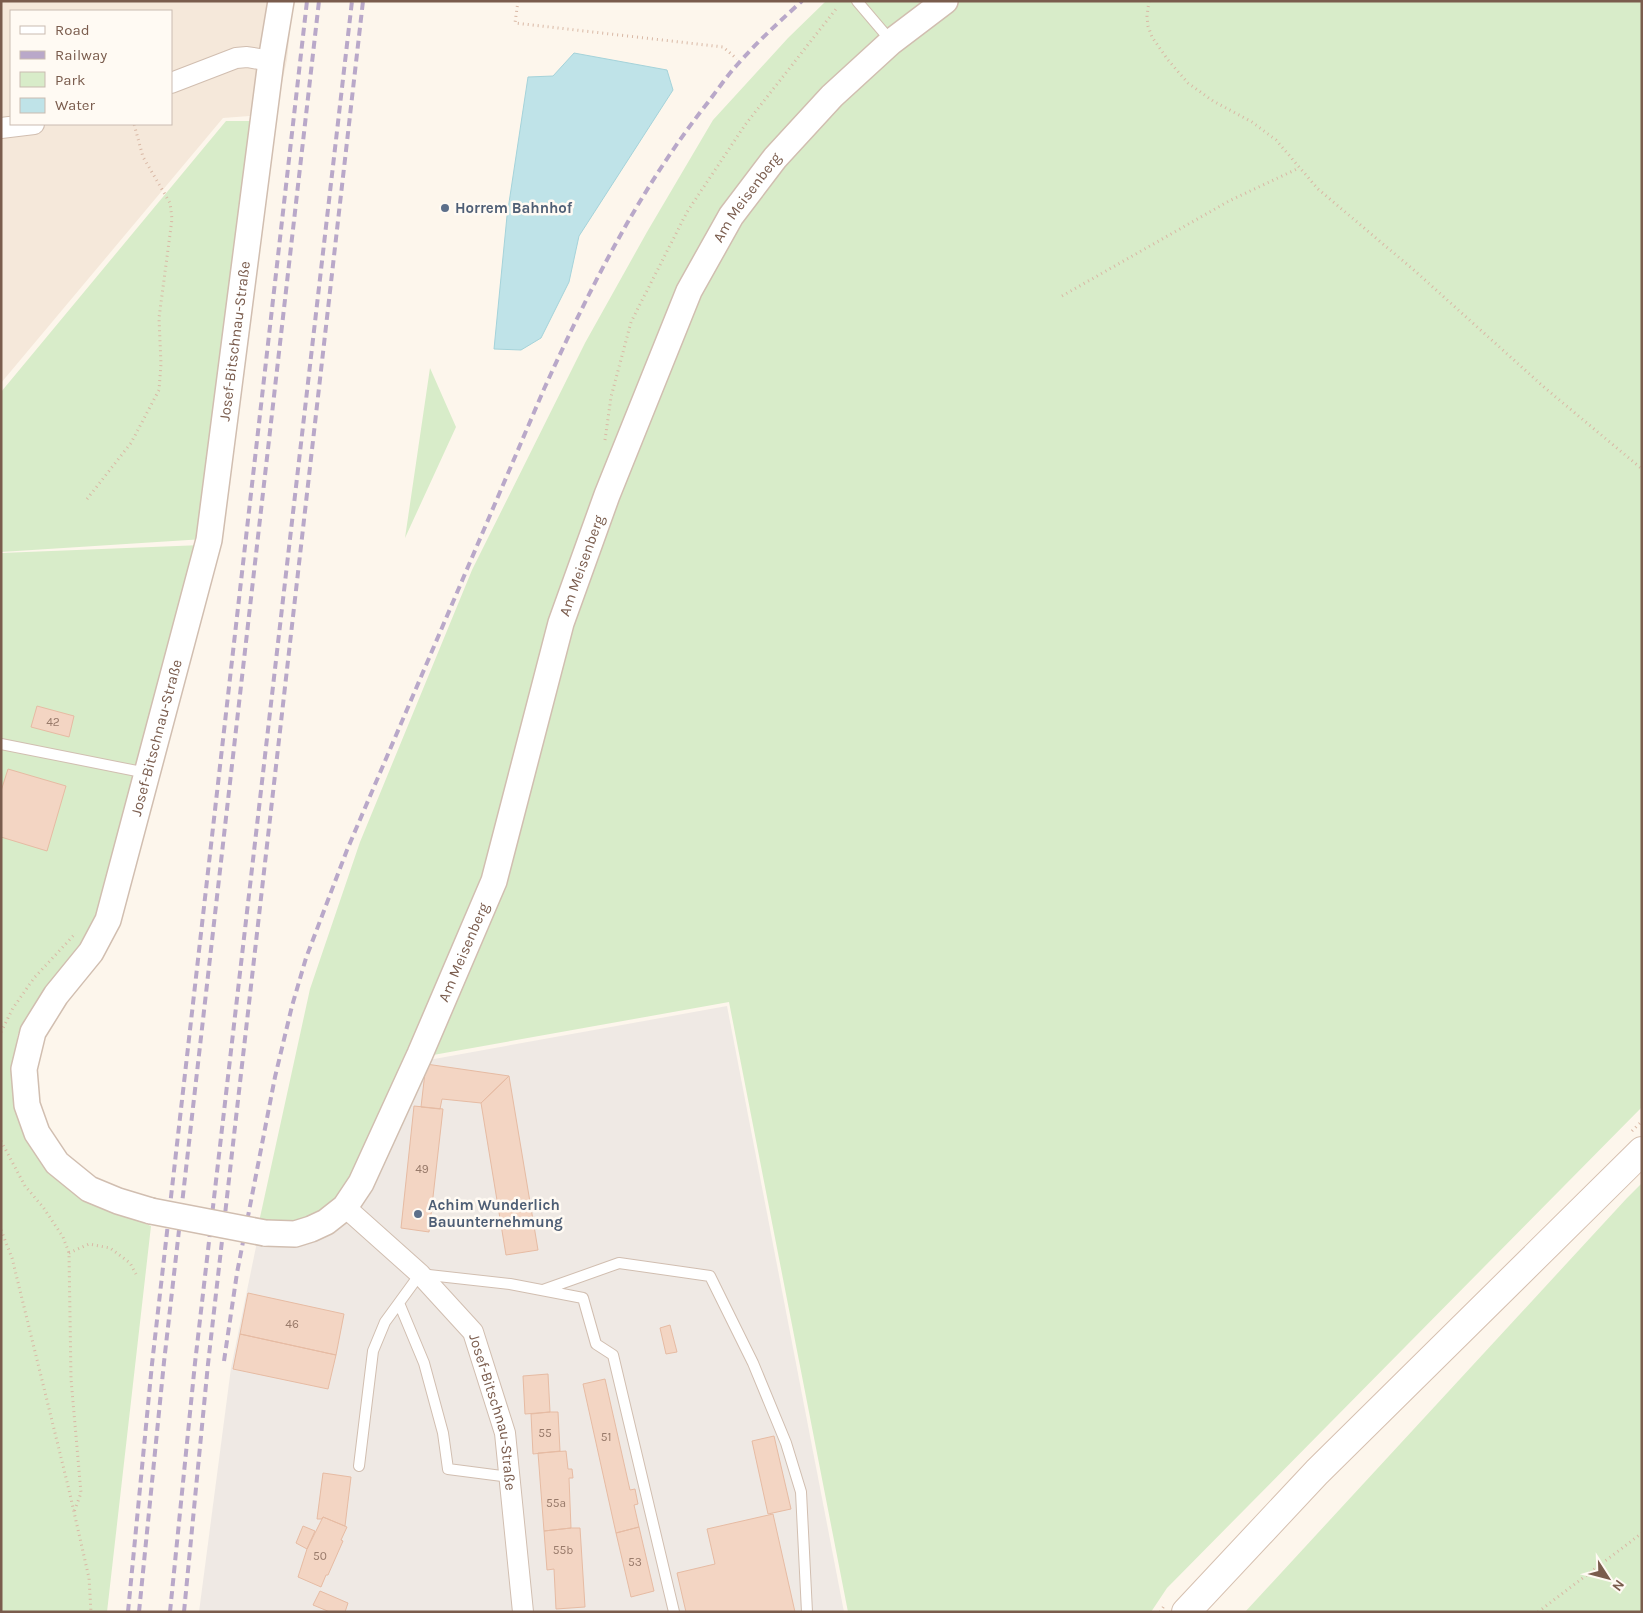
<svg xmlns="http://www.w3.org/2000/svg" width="1643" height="1613" viewBox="0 0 1643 1613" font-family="Karla,sans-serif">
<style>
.residential{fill:#f5e8da;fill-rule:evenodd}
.industrial{fill:#efe9e4}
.green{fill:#d8ecc9}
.water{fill:#bfe3e8;stroke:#a5d3da}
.building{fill:#f3d5c3;stroke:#e6bba3}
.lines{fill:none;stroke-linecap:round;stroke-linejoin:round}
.service-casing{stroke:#d1beb0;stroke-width:12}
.minor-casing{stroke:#d1beb0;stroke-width:22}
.tertiary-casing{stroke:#d1beb0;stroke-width:28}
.secondary-casing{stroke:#d6c0b0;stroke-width:30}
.path{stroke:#d9b8a5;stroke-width:3;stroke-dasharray:1 4;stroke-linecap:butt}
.service{stroke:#fff;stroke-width:10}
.minor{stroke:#fff;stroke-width:20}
.tertiary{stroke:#fff;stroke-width:25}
.secondary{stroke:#fff;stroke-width:28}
.rail{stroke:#b9a8c9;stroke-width:4;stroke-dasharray:8 5;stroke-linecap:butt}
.tertiary-bridge-casing{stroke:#d1beb0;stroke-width:28;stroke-linecap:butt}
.tertiary-bridge{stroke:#fff;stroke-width:25}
.service-dot{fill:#5c6f8a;stroke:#fffaf3;stroke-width:2}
.labels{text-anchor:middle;stroke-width:5;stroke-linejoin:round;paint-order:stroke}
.number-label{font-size:12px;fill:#987a6a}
.street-label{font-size:15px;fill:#7a5c4d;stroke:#fffaf3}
.service-label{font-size:15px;font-weight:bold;fill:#4e5e75;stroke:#fffaf3;text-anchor:start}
</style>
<rect width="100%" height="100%" fill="#fdf6ec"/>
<path class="residential" d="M 1,1 L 293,1 L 287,60 L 275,114 L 223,118 L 1,383 ZM 11,11 L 171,11 L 171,124 L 11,124 Z"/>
<path class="industrial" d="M 727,1006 L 844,1612 L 199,1612 L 231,1368 L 257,1242 L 423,1061 Z"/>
<path class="green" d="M 826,1 L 1642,1 L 1642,1107 L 1167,1588 L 1151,1612 L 848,1612 L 729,1002 L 422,1057 L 352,1183 L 328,1211 L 283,1225 L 259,1222 L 310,989 L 360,842 L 472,570 L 585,343 L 647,232 L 713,120 L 788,38 Z
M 226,121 L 260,121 L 204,539 L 1,552 L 1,392 Z
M 430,368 L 456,427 L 405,538 Z
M 202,545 L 101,915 L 78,951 L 39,997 L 18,1034 L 11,1075 L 18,1116 L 34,1152 L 59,1181 L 92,1202 L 151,1226 L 107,1612 L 1,1612 L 1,553 Z
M 1642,1183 L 1642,1612 L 1245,1612 L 1627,1198 Z"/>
<path class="water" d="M 574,53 L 667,70 L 673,90 L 579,236 L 569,282 L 541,338 L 521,350 L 494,349 L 507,216 L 528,77 L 553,76 Z"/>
<path class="building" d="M 37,706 L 74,716 L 69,737 L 31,727 Z
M 8,769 L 66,786 L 47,851 L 1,837 L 1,791 Z
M 426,1064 L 509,1076 L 481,1103 L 442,1099 L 440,1109 L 421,1107 Z
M 509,1076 L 538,1250 L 506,1255 L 481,1103 Z
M 414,1106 L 443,1109 L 429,1232 L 401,1228 Z
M 248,1293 L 344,1314 L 336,1355 L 240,1334 Z
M 670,1325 L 677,1352 L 666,1354 L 660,1328 Z
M 240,1334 L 336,1355 L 328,1389 L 233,1369 Z
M 548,1374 L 550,1412 L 525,1414 L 523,1376 Z
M 605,1379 L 630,1490 L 635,1489 L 638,1504 L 634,1505 L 639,1527 L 616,1533 L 583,1384 Z
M 550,1412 L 558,1412 L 560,1451 L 533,1454 L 531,1414 Z
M 774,1436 L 791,1509 L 768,1514 L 752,1441 Z
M 566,1451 L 568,1469 L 572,1469 L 573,1478 L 569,1478 L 571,1528 L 544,1531 L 538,1453 Z
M 323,1473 L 351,1477 L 345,1526 L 323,1517 L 322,1519 L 317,1519 Z
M 773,1514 L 795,1612 L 686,1612 L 677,1573 L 715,1564 L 707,1529 Z
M 323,1517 L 347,1527 L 341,1540 L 343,1541 L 328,1575 L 326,1575 L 321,1587 L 298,1577 L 307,1549 Z
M 303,1526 L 315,1531 L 307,1549 L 296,1543 Z
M 639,1527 L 654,1591 L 631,1597 L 616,1533 Z
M 571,1528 L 580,1528 L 585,1607 L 556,1609 L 554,1569 L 547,1570 L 544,1531 Z
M 320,1591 L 348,1603 L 345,1612 L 330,1612 L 313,1605 Z"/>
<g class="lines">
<defs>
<path id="service" d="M 857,1 L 891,41
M 1,744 L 147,773
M 543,1290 L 619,1263 L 710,1276 L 753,1363 L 786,1443 L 801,1492 L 807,1612
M 399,1303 L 424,1363 L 443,1433 L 448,1469 L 510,1477
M 359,1466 L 373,1351 L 385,1322 L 420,1274 L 510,1284 L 583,1298 L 596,1344 L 613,1355 L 674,1612"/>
<g id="minor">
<path d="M 171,83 L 236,58 L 247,57 L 271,61"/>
<path d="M 1,128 L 34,124"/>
<path id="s1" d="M 345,1207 L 420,1274 L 473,1332 L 505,1433 L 523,1612"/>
</g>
<g id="tertiary">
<path id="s2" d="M 151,1211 L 118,1201 L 89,1189 L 57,1163 L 37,1133 L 27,1105 L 24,1069 L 33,1032 L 56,995 L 91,952 L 108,920 L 209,540 L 271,61 L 281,1"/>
<path id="s3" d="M 265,1233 L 295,1234 L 311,1229 L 326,1222 L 345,1207 L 361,1183 L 420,1054 L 494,881 L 561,623 L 607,495 L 689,291 L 731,216 L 775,158 L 832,96 L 891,42 L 945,1"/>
</g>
<path id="secondary" d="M 1186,1612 L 1317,1472 L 1642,1151"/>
</defs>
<use href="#service" class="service-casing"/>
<use href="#minor" class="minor-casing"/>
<use href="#tertiary" class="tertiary-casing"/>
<use href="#secondary" class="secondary-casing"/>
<path class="path" d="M 518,1 L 515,23 L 723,47 L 737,59
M 1149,1 L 1147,16 L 1148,26 L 1152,37 L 1168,60 L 1188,83 L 1213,101 L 1252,122 L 1276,140 L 1318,189 L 1415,271 L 1545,388 L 1642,469
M 1062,296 L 1229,201 L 1299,168
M 605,440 L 611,397 L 631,322 L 687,212 L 745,125 L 836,9
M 87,499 L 131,443 L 159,390 L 161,364 L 159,318 L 172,219 L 170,203 L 143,157 L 134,124
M 1,1032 L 13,1008 L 34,978 L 74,935
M 1632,1131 L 1642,1121
M 1,1141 L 25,1186 L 43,1207 L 63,1237 L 69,1253 L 71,1379 L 81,1493 L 74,1512
M 1,1230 L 12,1258 L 69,1490 L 89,1578 L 91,1612
M 69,1253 L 89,1244 L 110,1248 L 130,1263 L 136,1274
M 1160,1612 L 1164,1606
M 1538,1612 L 1642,1533"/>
<use href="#service" class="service"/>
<use href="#minor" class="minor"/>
<use href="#tertiary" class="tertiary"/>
<use href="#secondary" class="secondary"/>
<path class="rail" d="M 224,1361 L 237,1273 L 275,1077 L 292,1006 L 306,958 L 347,850 L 544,389 C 590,288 640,188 709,101 C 718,89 727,76 737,65 C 757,42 779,22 802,1
M 128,1612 L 152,1364 L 307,1
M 139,1612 L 164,1362 L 319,1
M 170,1612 L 195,1363 L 352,1
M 184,1612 L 208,1364 L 363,1"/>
<defs>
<path id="tertiary-bridge" d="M 151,1211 L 265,1233"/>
</defs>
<use href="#tertiary-bridge" class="tertiary-bridge-casing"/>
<use href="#tertiary-bridge" class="tertiary-bridge"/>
</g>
<g class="service-dot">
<circle cx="445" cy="208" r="5"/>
<circle cx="418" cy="1214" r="5"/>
</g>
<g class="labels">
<g class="number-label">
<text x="53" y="726">42</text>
<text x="422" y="1173">49</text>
<text x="292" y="1328">46</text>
<text x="545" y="1437">55</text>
<text x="606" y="1441">51</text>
<text x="556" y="1507">55a</text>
<text x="563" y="1554">55b</text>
<text x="320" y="1560">50</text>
<text x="635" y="1566">53</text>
</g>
<g class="street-label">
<text dy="5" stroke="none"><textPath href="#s3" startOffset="1179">Am Meisenberg</textPath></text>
<text dy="5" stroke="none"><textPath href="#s2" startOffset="976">Josef-Bitschnau-Straße</textPath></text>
<text dy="5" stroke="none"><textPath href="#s3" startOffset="774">Am Meisenberg</textPath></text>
<text dy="5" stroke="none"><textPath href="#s2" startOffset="571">Josef-Bitschnau-Straße</textPath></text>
<text dy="5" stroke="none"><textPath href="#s3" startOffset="369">Am Meisenberg</textPath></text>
<text dy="5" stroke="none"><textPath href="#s1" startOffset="262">Josef-Bitschnau-Straße</textPath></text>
</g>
<g class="service-label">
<text x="455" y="213">Horrem Bahnhof</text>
<text x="428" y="1210">Achim Wunderlich<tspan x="428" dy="17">Bauunternehmung</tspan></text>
</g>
</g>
<rect width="1643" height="1613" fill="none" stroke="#7a5c4d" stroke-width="5"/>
<rect x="10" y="10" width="162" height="115" fill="#fffaf3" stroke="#cabbb1"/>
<rect x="20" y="26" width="25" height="8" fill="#ffffff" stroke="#cabbb1"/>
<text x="55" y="35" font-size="15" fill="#7a5c4d">Road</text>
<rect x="20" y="51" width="25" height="8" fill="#b9a8c9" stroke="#cabbb1"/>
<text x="55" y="60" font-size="15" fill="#7a5c4d">Railway</text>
<rect x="20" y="72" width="25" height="15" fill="#d8ecc9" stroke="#cabbb1"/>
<text x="55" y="85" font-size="15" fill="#7a5c4d">Park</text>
<rect x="20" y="98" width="25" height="15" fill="#bfe3e8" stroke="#cabbb1"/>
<text x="55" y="110" font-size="15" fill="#7a5c4d">Water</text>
<g transform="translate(1608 1578) rotate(126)" stroke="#fffaf3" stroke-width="4" paint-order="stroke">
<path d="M0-4L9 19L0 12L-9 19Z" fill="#7a5c4d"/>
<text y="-8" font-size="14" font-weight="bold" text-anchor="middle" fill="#7a5c4d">N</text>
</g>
</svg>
